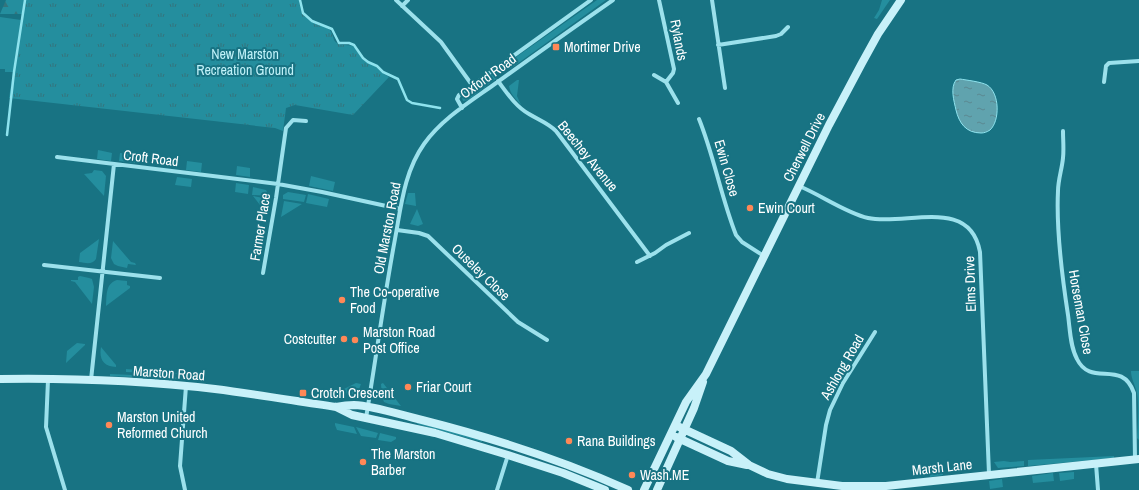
<svg xmlns="http://www.w3.org/2000/svg" width="1139" height="490" viewBox="0 0 1139 490" font-family="'Archivo Narrow',sans-serif">
<style>
.grass{fill:#248e9e}
.forest{fill:url(#forest-firs)}
.park{fill:url(#park-tufts)}
.water{fill:url(#water-ripples);stroke:#8ee3ee}
.lines{fill:none;stroke-linecap:round;stroke-linejoin:round}
.stream{stroke:#8ee3ee;stroke-width:2.5}
.minor{stroke:#9ce1ec;stroke-width:4}
.secondary{stroke:#c8f1f9;stroke-width:8}
.poi-dot{fill:#ff8857;stroke:#187383;stroke-width:1.5}
.labels{text-anchor:middle;stroke-width:4;stroke-linejoin:round;paint-order:stroke}
.street-label{font-size:14px;fill:#fff;stroke:#187383}
.poi-label{font-size:14px;fill:#fff;stroke:#187383;text-anchor:start}
.park-label{font-size:14px;fill:#c1f2f9;stroke:#187383}
</style>
<defs>
<pattern id="forest-firs" width="22" height="20" patternUnits="userSpaceOnUse"><rect width="22" height="20" fill="#248e9e"/><path d="M5 1l3.5 6h-7zM16 11l3.5 6h-7z" fill="#34747d"/></pattern>
<pattern id="park-tufts" width="24" height="20" patternUnits="userSpaceOnUse"><rect width="24" height="20" fill="#248e9e"/><path d="M3 7l-1-3M5 7V3M7 7l1-3M15 17l-1-3M17 17v-4M19 17l1-3" fill="none" stroke="#34747d"/></pattern>
<pattern id="water-ripples" width="26" height="14" patternUnits="userSpaceOnUse"><rect width="26" height="14" fill="#60a3ae"/><path d="M2 4q2-2 4 0t4 0M15 11q2-2 4 0t4 0" fill="none" stroke="#5a8991"/></pattern>
</defs>
<rect width="100%" height="100%" fill="#187383"/>
<path class="grass" d="M 597,0 L 606,0 L 510,69 L 508,65 L 500,71 L 499,69 Z
M 882,0 L 890,0 L 877,19 L 874,18 L 879,10 Z
M 0,17 L 21,20 L 13,72 L 5,72 L 5,69 L 0,69 Z
M 493,74 L 497,78 L 468,100 L 463,101 L 462,98 L 464,94 Z
M 517,80 L 519,80 L 517,96 L 521,105 C 516,99 510,94 509,86 Z
M 98,150 L 112,153 L 111,161 L 97,159 Z
M 120,153 L 136,155 L 135,163 L 119,161 Z
M 187,161 L 202,163 L 201,172 L 186,170 Z
M 237,166 L 250,168 L 250,177 L 236,175 Z
M 94,170 L 102,171 L 106,176 L 104,196 L 84,174 L 92,173 Z
M 311,176 L 335,182 L 333,191 L 309,186 Z
M 177,177 L 192,179 L 191,187 L 175,185 Z
M 236,183 L 249,185 L 248,194 L 235,192 Z
M 253,187 L 266,190 L 269,196 L 252,195 Z
M 288,192 L 306,195 L 304,202 L 283,199 L 283,195 Z
M 408,193 L 415,193 L 416,206 L 405,204 Z
M 308,194 L 329,199 L 327,207 L 306,203 Z
M 253,196 L 269,199 L 267,214 Z
M 284,201 L 302,204 L 281,217 Z
M 417,209 L 423,224 L 418,226 L 410,224 Z
M 99,239 L 96,259 C 92,265 86,263 79,262 L 80,253 Z
M 113,241 L 131,262 L 135,263 L 136,265 L 128,264 L 127,268 L 118,266 L 114,264 L 111,258 Z
M 80,276 L 89,278 L 92,279 L 94,287 L 92,304 L 75,282 L 71,281 L 71,280 L 78,280 L 78,277 Z
M 117,280 L 127,281 L 127,285 L 130,286 L 130,288 L 106,306 C 107,295 105,284 117,280 Z
M 77,343 L 85,344 L 85,345 L 66,363 L 67,351 Z
M 101,347 L 116,365 L 116,367 C 103,366 99,359 101,347 Z
M 126,369 L 201,375 L 201,378 L 176,374 L 126,372 Z
M 1131,371 L 1139,371 L 1139,440 L 1137,438 C 1138,423 1139,407 1137,393 C 1135,384 1131,379 1131,371 Z
M 110,374 L 155,376 L 201,379 L 201,382 L 177,379 L 110,376 Z
M 356,383 L 361,384 L 358,392 L 354,394 L 340,393 L 340,391 Z
M 383,383 L 401,406 L 389,404 L 384,402 L 382,397 L 381,384 Z
M 417,422 L 482,440 L 482,442 L 417,424 Z
M 335,423 L 354,427 L 357,434 L 337,430 L 335,425 Z
M 356,427 L 378,433 L 376,438 L 361,436 Z
M 380,433 L 396,437 L 396,439 L 391,442 L 378,440 Z
M 1114,456 L 1114,458 L 1028,466 L 1028,460 Z
M 1004,461 L 1010,462 L 1024,461 L 1024,466 L 998,468 L 994,462 Z
M 942,467 L 943,475 L 930,477 L 929,469 Z
M 1074,472 L 1074,479 L 1060,481 L 1059,473 Z
M 1053,473 L 1054,481 L 1033,483 L 1032,476 Z
M 1002,479 L 1003,487 L 990,489 L 989,481 Z"/>
<path class="forest" d="M 6,0 L 24,0 L 22,14 L 0,14 Z"/>
<path class="park" d="M 24,0 L 299,0 C 301,23 315,20 330,30 C 332,33 333,37 334,40 C 338,47 346,44 353,46 L 365,61 L 375,66 L 382,73 L 389,77 L 353,115 L 295,105 L 286,108 L 283,131 L 275,128 L 9,98 Z"/>
<path class="water" d="M 960,79 C 966,80 982,82 987,85 C 1000,93 1000,121 990,130 C 987,132 984,133 981,133 C 966,133 959,123 956,110 C 954,101 950,88 956,80 Z"/>
<g class="lines">
<path class="stream" d="M 300,0 L 303,13 L 312,21 L 332,29 L 339,43 L 349,43 L 354,45 L 363,58 L 368,62 L 377,66 L 383,72 L 398,79 L 407,100 L 412,103 L 440,108
M 7,135 L 14,72 L 25,0"/>
<path class="minor" d="M 396,0 L 441,42 L 472,85
M 659,0 L 674,69 L 673,73 L 666,82
M 712,0 L 725,88
M 402,6 L 408,0
M 718,45 L 776,36 L 781,34 L 788,27
M 654,75 L 666,82 L 678,103
M 498,81 C 507,93 516,107 529,114 C 539,120 548,123 556,131 L 650,256
M 1104,82 L 1106,66 L 1109,63 L 1139,61
M 462,108 L 457,99 L 459,95 L 591,0
M 699,119 C 714,156 721,197 736,235 L 742,242 L 764,256
M 1063,131 C 1063,140 1064,149 1063,158 C 1062,169 1058,180 1058,191 C 1056,230 1062,276 1068,315 C 1070,329 1070,346 1077,359 C 1091,388 1122,358 1134,393 L 1135,459
M 57,157 L 278,184 L 322,192 L 400,209
M 799,186 C 821,195 846,213 868,218 C 906,226 970,196 980,252 L 989,474
M 397,230 L 419,233 L 428,236 L 518,322 L 547,340
M 637,262 L 655,253 L 666,245 L 689,233
M 44,265 L 160,278
M 263,273 L 276,198 L 286,128 L 293,120 L 306,121
M 48,380 L 46,427 L 65,490
M 91,380 L 114,164
M 366,418 C 376,358 384,298 395,239 C 401,207 404,172 424,144 C 441,120 468,103 492,86 C 532,57 573,28 613,0
M 1096,464 L 1098,490
M 817,483 L 826,425 L 830,410 L 843,383 L 875,332
M 185,490 L 180,466 L 186,386
M 497,490 L 508,455"/>
<path class="secondary" d="M 0,379 C 70,378 146,381 215,389 C 255,394 295,401 336,407 C 341,406 348,405 354,405 C 376,406 400,415 422,420 C 493,438 562,460 628,490
M 336,407 L 352,415 L 435,433 L 508,455 L 563,473 L 605,490
M 675,425 L 731,451 L 749,465 L 768,474 L 787,479 L 842,486 L 886,486 L 1139,459
M 676,437 L 728,461 L 747,465
M 644,490 L 686,402 L 706,374 L 829,125 L 862,63 L 878,34 L 901,0
M 657,490 L 694,408 L 703,382"/>
</g>
<g class="poi-dot">
<rect x="552" y="43" width="8" height="8" rx="2"/>
<circle cx="750" cy="208" r="4"/>
<circle cx="342" cy="300" r="4"/>
<circle cx="344" cy="339" r="4"/>
<circle cx="355" cy="340" r="4"/>
<circle cx="408" cy="387" r="4"/>
<rect x="299" y="389" width="8" height="8" rx="2"/>
<circle cx="109" cy="425" r="4"/>
<circle cx="569" cy="441" r="4"/>
<circle cx="363" cy="462" r="4"/>
<circle cx="632" cy="475" r="4"/>
</g>
<g class="labels">
<g class="street-label">
<text transform="translate(679 40) rotate(79)" y="5">Rylands</text>
<text transform="translate(488 76) rotate(-36)" y="5">Oxford Road</text>
<text transform="translate(804 147) rotate(-63)" y="5">Cherwell Drive</text>
<text transform="translate(588 156) rotate(51)" y="5">Beechey Avenue</text>
<text transform="translate(151 158) rotate(7)" y="5">Croft Road</text>
<text transform="translate(727 168) rotate(74)" y="5">Ewin Close</text>
<text transform="translate(260 227) rotate(-81)" y="5">Farmer Place</text>
<text transform="translate(387 228) rotate(-79)" y="5">Old Marston Road</text>
<text transform="translate(481 272) rotate(44)" y="5">Ouseley Close</text>
<text transform="translate(970 284) rotate(-92)" y="5">Elms Drive</text>
<text transform="translate(1081 312) rotate(80)" y="5">Horseman Close</text>
<text transform="translate(842 367) rotate(-60)" y="5">Ashlong Road</text>
<text transform="translate(169 373) rotate(4)" y="5">Marston Road</text>
<text transform="translate(942 467) rotate(-6)" y="5">Marsh Lane</text>
</g>
<g class="poi-label">
<text x="564" y="52">Mortimer Drive</text>
<text x="758" y="213">Ewin Court</text>
<text x="350" y="297">The Co-operative<tspan x="350" dy="16">Food</tspan></text>
<text x="363" y="337">Marston Road<tspan x="363" dy="16">Post Office</tspan></text>
<text x="336" y="344" text-anchor="end">Costcutter</text>
<text x="416" y="392">Friar Court</text>
<text x="311" y="398">Crotch Crescent</text>
<text x="117" y="422">Marston United<tspan x="117" dy="16">Reformed Church</tspan></text>
<text x="577" y="446">Rana Buildings</text>
<text x="371" y="459">The Marston<tspan x="371" dy="16">Barber</tspan></text>
<text x="640" y="480">Wash.ME</text>
</g>
<g class="park-label">
<text x="245" y="59">New Marston<tspan x="245" dy="16">Recreation Ground</tspan></text>
</g>
</g>
</svg>
